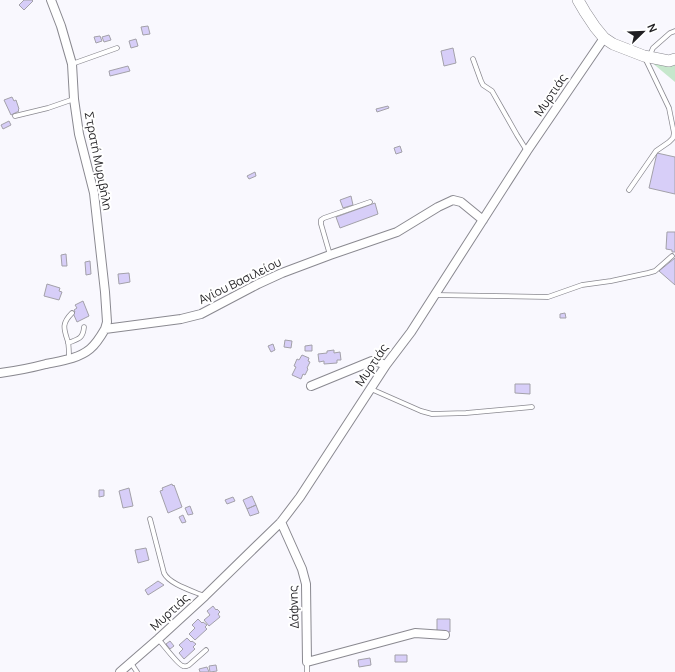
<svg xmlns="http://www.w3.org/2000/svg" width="675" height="672" viewBox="0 0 675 672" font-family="Manrope,sans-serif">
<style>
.green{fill:#c6e7cc}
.building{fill:#d7cef8;stroke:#a3a1a9}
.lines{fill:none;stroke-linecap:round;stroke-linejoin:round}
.lane-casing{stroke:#8a8990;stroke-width:5.5}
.street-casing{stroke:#8a8990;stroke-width:10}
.secondary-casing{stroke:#8a8990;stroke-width:12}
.lane{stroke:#fff;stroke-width:4}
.street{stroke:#fff;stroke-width:8}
.secondary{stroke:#fff;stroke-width:11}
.labels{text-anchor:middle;stroke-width:4;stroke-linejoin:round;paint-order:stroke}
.street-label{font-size:12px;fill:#201f22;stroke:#fff}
</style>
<rect width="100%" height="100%" fill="#f9f8fe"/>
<path class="green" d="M 644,56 L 675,65 L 675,82 Z"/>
<path class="building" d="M 24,0 L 32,0 L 33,1 L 24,10 L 19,5 Z
M 148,26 L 150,34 L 143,35 L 141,27 Z
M 109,35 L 111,40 L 104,42 L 102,37 Z
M 100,36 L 102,41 L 96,43 L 94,37 Z
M 136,39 L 138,46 L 131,48 L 129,41 Z
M 453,48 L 456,63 L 444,66 L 441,51 Z
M 128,66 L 130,71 L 110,76 L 109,71 Z
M 12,97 L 14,101 L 16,100 L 19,109 L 18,110 L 19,111 L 11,115 L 4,100 Z
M 388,106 L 389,108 L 377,112 L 376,109 Z
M 9,121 L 11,125 L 3,129 L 1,125 Z
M 400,146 L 402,152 L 396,154 L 394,148 Z
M 657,153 L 675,157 L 675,194 L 649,188 Z
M 255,172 L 256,176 L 249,179 L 247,176 Z
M 351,196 L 353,205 L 343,208 L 340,200 Z
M 375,203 L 378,214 L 340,228 L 336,217 Z
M 667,232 L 675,232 L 675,252 L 672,252 L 672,250 L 666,249 Z
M 66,254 L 67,266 L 62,266 L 61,255 Z
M 675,258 L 675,285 L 659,271 Z
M 90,261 L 91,274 L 86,275 L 85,262 Z
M 129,273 L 130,282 L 119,284 L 118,274 Z
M 47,284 L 60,288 L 59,291 L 62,292 L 59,300 L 44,296 Z
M 83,301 L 89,316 L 77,322 L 73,313 L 75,312 L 74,310 L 77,308 L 75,305 Z
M 565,313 L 566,318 L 560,318 L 560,314 Z
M 285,340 L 292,341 L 291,348 L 284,347 Z
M 273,344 L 275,350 L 271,352 L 268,346 Z
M 312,345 L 312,351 L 305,351 L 305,346 Z
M 334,350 L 334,353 L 340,352 L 341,360 L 337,360 L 337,363 L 324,364 L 324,361 L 319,362 L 318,354 L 327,353 L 327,351 Z
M 302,355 L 309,358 L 308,361 L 310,362 L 307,368 L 308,369 L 305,375 L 303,374 L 301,379 L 292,375 L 296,367 L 294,366 L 297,359 L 299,360 Z
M 515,384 L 530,384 L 530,394 L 515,393 Z
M 172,484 L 173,486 L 174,485 L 182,507 L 168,513 L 160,491 L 163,490 L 162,488 Z
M 129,488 L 133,506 L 123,508 L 119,491 Z
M 99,490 L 104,490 L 104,496 L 99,497 Z
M 252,496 L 256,505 L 247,509 L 243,500 Z
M 233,497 L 235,501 L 227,504 L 225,500 Z
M 256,505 L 259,513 L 250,516 L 247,509 Z
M 190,506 L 193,514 L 188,515 L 185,508 Z
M 183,515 L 186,522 L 182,523 L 179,517 Z
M 146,548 L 149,560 L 138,563 L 135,550 Z
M 158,581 L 164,585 L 148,595 L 145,590 Z
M 213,606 L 216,610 L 217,609 L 220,612 L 218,614 L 220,617 L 209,626 L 204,620 L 210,615 L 207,611 Z
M 198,619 L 202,623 L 203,622 L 207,625 L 205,627 L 207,629 L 195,640 L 189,634 L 195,628 L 192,625 Z
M 437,619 L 450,619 L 450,632 L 437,633 Z
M 187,638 L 191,642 L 192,641 L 196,644 L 193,647 L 195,649 L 184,659 L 179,653 L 183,649 L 179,645 Z
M 170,641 L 174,646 L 170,649 L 166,644 Z
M 395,655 L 407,655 L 407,662 L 395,662 Z
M 370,658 L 371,665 L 359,667 L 358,660 Z
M 216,665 L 217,671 L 210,672 L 209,666 Z
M 207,667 L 209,672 L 200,672 L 199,669 Z"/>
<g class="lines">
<defs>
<path id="lane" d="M 649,57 L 653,48 L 670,33 L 675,31
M 473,59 L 481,81 L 483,85 L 492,91 L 517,135 L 527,151
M 72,64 L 117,48
M 15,116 L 48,108 L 74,99
M 629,190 L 656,151 L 669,142 L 673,138 L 674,133 L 669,108 L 645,58
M 330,255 L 321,224 L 321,220 L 324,218 L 370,202
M 435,295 L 548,297 L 582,285 L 611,281 L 648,273 L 655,271 L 672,256
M 68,343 C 78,339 83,339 84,327
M 69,359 C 69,353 69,347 68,342 C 64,329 61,324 72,313
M 371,389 L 421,411 L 432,414 L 466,413 L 532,407
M 150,519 L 164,573 C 169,584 193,591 204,596
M 158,639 C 163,644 178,665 183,666 C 186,667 187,666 189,665 L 206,650
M 307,662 L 307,672
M 131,663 L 137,672"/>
<path id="street" d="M 51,0 L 61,26 L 72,64 L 74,99 L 79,134 L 94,193 L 105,292 L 107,322 L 105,329
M 0,373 C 15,371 31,368 46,364 C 60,361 78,359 90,349 C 96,344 101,336 105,329 L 181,319 L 201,314 L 258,284 L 282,273 L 330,255 L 397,232 L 438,207 L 453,200 L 461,202 L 483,220
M 311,386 L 372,361 L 375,361 L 386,365
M 281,522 L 302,569 L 306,584 L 307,662 L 415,633 L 445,635
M 120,672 L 158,639 L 205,596 L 281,522 L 300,497 L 386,365 L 411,332 L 527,151 L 604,38"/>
<path id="secondary" d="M 578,0 L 585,12 L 595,27 L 604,38 L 613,44 L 644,56 L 669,61 L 675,59"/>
</defs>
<use href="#lane" class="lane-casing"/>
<use href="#street" class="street-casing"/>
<use href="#secondary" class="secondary-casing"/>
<use href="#lane" class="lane"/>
<use href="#street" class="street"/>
<use href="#secondary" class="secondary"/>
</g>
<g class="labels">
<g class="street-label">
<text transform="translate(551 95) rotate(-56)" y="4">Μυρτιάς</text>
<text transform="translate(98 161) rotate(79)" y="4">Στρατή Μυριβήλη</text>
<text transform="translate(240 281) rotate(-26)" y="4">Αγίου Βασιλείου</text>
<text transform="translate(372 365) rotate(-56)" y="4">Μυρτιάς</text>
<text transform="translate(294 607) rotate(-92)" y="4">Δάφνης</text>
<text transform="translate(170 612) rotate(-43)" y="4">Μυρτιάς</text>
</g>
</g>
<g transform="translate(643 32) rotate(67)" stroke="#ffffff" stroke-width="3" paint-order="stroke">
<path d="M0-3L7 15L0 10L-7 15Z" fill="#201f22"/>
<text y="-6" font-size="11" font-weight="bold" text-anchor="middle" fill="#201f22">N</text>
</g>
</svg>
